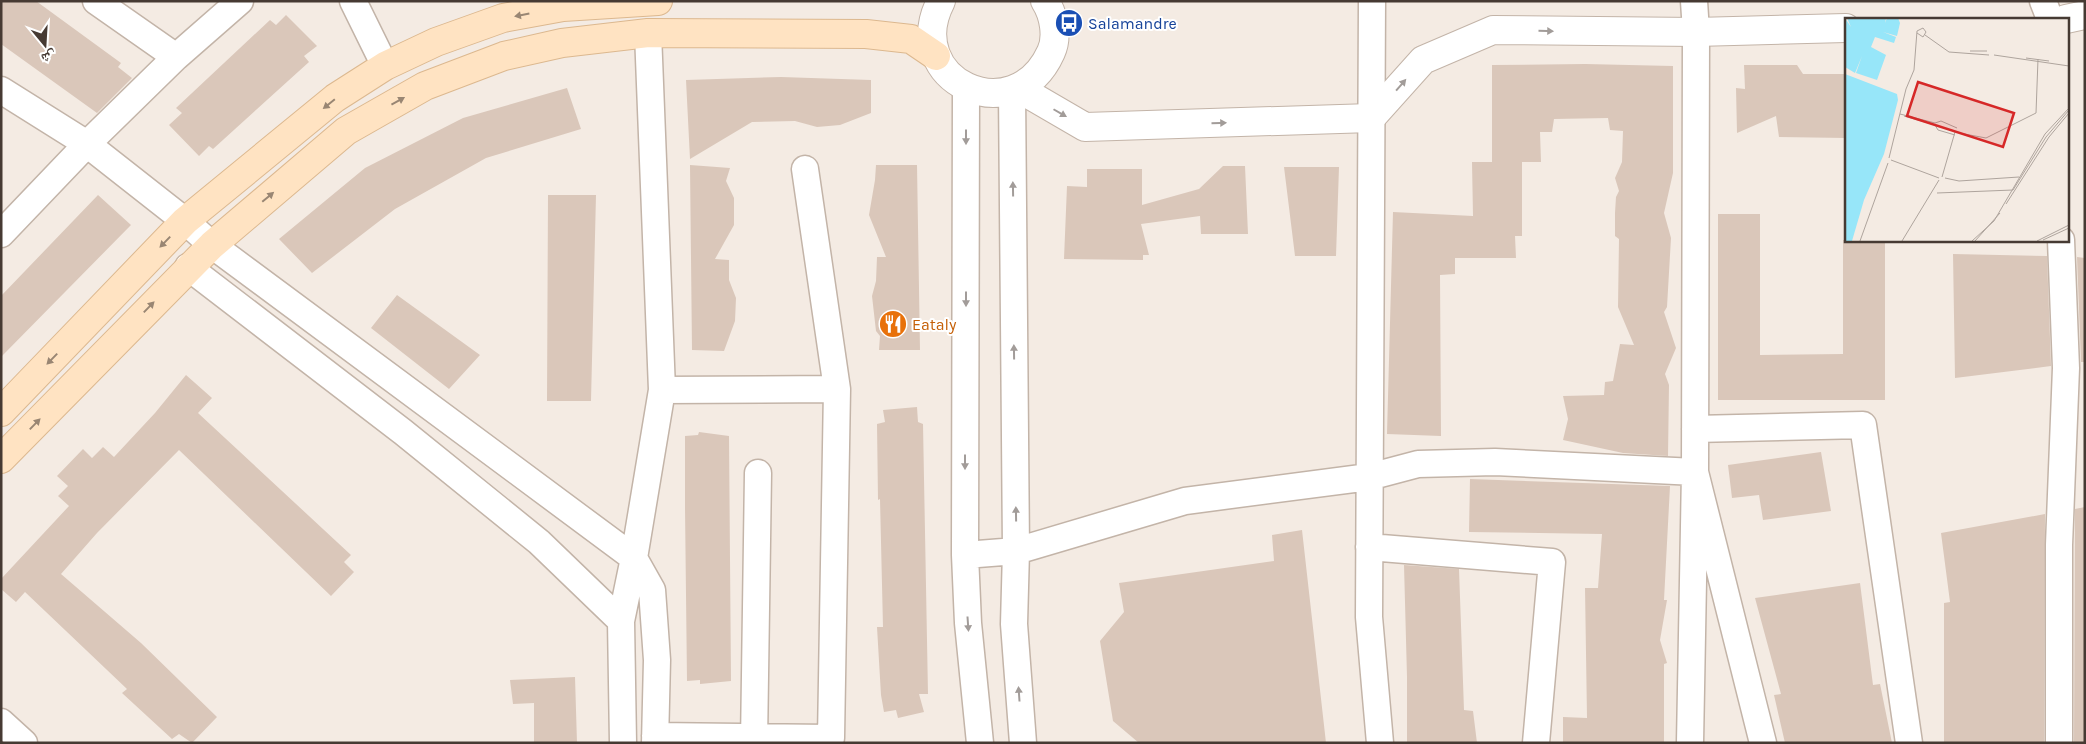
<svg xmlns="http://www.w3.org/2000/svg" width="2086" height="744" viewBox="0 0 2086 744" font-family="Karla,'Noto Naskh Arabic',sans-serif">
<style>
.building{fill:#dac7ba}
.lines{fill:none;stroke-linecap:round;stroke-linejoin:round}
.minor-casing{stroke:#c3b4a8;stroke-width:29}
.tertiary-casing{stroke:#c3b4a8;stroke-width:30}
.secondary-casing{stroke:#dcb88f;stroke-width:30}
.minor{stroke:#fff;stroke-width:26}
.tertiary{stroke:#fff;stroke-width:28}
.secondary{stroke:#ffe3c2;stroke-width:28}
.oneway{fill:#998673}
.oneway2{fill:#a29c99}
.labels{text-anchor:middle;stroke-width:4;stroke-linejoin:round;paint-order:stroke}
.transit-label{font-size:16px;fill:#164399;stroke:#fff;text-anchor:start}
.food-label{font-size:16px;fill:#c56008;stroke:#fff;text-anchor:start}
.inset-road{fill:none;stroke:#aea49d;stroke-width:1}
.view{fill:#d62828;fill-opacity:0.15;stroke:#d62828;stroke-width:2.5}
.inset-edge{fill:none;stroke:#463a33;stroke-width:2.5}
</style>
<rect width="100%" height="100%" fill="#f4ebe3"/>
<path class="building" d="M 1,1 L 36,1 L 121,63 L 118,67 L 132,78 L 97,113 L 1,44 Z
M 286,15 L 317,46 L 304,56 L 309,62 L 213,149 L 209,146 L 199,156 L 169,125 L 182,113 L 176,108 L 270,20 L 276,25 Z
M 1585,64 L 1673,66 L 1673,173 L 1664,213 L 1671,238 L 1667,307 L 1664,312 L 1676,348 L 1665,374 L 1669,385 L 1668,456 L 1623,453 L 1563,440 L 1568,419 L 1563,396 L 1604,395 L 1605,382 L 1613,381 L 1620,344 L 1634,345 L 1618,307 L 1619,239 L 1615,236 L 1615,213 L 1616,197 L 1619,191 L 1615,178 L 1622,162 L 1623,131 L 1610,130 L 1608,118 L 1554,119 L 1552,132 L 1540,132 L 1541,162 L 1522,162 L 1522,236 L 1515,236 L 1516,258 L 1455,258 L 1455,274 L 1440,275 L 1441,436 L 1387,434 L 1393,212 L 1473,216 L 1472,162 L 1492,162 L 1492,65 Z
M 1744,65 L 1797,65 L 1803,74 L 1846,74 L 1846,138 L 1779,137 L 1776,116 L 1737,133 L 1736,88 L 1745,89 Z
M 781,77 L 871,80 L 871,113 L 840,125 L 817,127 L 795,121 L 752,122 L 690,159 L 686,80 Z
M 567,88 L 581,129 L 486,158 L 395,209 L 312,273 L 279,239 L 365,168 L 463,118 Z
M 690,165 L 730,168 L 726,181 L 734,198 L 734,225 L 715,259 L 729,260 L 729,280 L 736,298 L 735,321 L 724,351 L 692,350 Z
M 876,165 L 917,165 L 920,350 L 879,350 L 880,336 L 876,331 L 872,296 L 876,281 L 877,257 L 886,257 L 869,215 L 875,180 Z
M 1223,166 L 1245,166 L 1248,234 L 1201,234 L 1200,216 L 1141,224 L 1149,255 L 1143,255 L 1143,260 L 1064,259 L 1067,186 L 1087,187 L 1087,169 L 1142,169 L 1142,205 L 1199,189 Z
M 1284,167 L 1339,167 L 1336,256 L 1295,256 Z
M 98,195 L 131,225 L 1,357 L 1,296 Z
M 548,195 L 596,195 L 591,401 L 547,401 Z
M 1718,214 L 1760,214 L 1760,355 L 1843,354 L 1843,240 L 1885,240 L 1885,400 L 1718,400 Z
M 1953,254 L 2047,256 L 2051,366 L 1955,378 Z
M 2077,257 L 2085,258 L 2085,362 L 2081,362 Z
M 397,295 L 480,355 L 449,389 L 371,328 Z
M 186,375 L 212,398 L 198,413 L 351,555 L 344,562 L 354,572 L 331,596 L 179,450 L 97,533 L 61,574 L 141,643 L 217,717 L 192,743 L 179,734 L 172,739 L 122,693 L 127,689 L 25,592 L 16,602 L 1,589 L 1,579 L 69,506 L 58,496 L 68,486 L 57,476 L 83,449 L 92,458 L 103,447 L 114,457 L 155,413 Z
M 917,407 L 918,422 L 923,424 L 928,694 L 919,694 L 924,712 L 898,718 L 896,710 L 884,712 L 881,695 L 877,627 L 883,627 L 880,499 L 878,500 L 877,424 L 885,422 L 883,410 Z
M 699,432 L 729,436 L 731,681 L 700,684 L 700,680 L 687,681 L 685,508 L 685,436 L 698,435 Z
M 1821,452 L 1831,511 L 1763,520 L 1759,495 L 1732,498 L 1728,465 Z
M 1470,479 L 1670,486 L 1664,600 L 1667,600 L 1660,640 L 1667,663 L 1664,664 L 1664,743 L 1563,743 L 1563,717 L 1587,718 L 1585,588 L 1598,588 L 1602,534 L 1469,532 Z
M 2085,507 L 2085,743 L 2074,743 L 2075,509 Z
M 2045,514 L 2044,743 L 1944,743 L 1944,603 L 1950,602 L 1941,533 Z
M 1302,530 L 1326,743 L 1139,743 L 1113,721 L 1100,641 L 1124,612 L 1119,583 L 1274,561 L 1272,535 Z
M 1404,565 L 1459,569 L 1464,710 L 1473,711 L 1477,743 L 1407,743 L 1407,677 Z
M 1860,583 L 1873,685 L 1880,684 L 1892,743 L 1785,743 L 1774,695 L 1781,694 L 1755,598 Z
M 575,677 L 577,743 L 534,743 L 534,703 L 513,704 L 510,680 Z"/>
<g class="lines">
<defs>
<path id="minor" d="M 96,1 L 176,57
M 353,1 L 385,66
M 1372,1 L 1369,617 L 1380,743
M 2043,1 L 2050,19
M 966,88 L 965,555 L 968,623 L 980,743
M 1,90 L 87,144 L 185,221 L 212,245 L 634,558 L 652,590 L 657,660 L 655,743
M 1012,91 L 1016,551 L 1014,624 L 1023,743
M 1,234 L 87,144 L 176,57 L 240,1
M 188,267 L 403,432 L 539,542 L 621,621
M 662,390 L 837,389
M 1695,429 L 1863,425 L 1909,743
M 1369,547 L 1552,562 L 1536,743
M 965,555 L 1016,551 L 1185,501 L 1369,477 L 1418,464 L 1495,462 L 1695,472 L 1763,743
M 1,722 L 24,743
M 655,736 L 831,738 L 837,389 L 805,169
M 623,743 L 621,621 L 634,558 L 662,390 L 648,33
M 754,743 L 758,473
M 1690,743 L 1695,472 L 1696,32 L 1694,1
M 2059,743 L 2059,545 L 2066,368 L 2061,240"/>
<path id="tertiary" d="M 941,1 C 900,80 1014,134 1051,52 C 1058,37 1054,15 1045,1
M 2066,19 L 2085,15
M 1018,88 L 1085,127 L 1371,118 L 1423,60 L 1493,30 L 1696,32 L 1846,28"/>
<path id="secondary" d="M 1,412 L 185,221 L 335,98 L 385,66 L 436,42 L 503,18 L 563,7 L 658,1
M 1,459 L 212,245 L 346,131 L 425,86 L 504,56 L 562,43 L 648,33 L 866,34 L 911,39 L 936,56"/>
</defs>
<use href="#minor" class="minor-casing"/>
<use href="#tertiary" class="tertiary-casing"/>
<use href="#secondary" class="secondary-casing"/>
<use href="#minor" class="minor"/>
<use href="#tertiary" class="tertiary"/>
<use href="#secondary" class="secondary"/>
</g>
<defs><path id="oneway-solid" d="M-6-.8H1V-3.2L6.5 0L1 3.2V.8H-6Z" transform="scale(1.25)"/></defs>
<g class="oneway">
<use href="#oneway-solid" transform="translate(522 15) rotate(169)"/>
<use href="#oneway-solid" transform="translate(398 101) rotate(-29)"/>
<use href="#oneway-solid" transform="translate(329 104) rotate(141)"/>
<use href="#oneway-solid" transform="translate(268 197) rotate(-40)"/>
<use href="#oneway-solid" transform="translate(165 242) rotate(134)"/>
<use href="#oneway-solid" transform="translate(149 307) rotate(-46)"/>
<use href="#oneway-solid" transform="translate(52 359) rotate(134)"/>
<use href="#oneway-solid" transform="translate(35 424) rotate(-46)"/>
</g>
<g class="oneway2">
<use href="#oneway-solid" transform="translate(1546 31) rotate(1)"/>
<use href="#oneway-solid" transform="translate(1401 85) rotate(-49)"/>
<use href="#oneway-solid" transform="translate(1060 113) rotate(30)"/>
<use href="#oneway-solid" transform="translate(1219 123) rotate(-2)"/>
<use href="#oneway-solid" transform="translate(966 137) rotate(90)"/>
<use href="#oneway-solid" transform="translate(1013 189) rotate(-91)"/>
<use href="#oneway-solid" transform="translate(966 299) rotate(90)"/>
<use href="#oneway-solid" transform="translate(1014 352) rotate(-91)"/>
<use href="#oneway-solid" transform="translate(965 462) rotate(90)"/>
<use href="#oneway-solid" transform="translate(1016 514) rotate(-91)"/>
<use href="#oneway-solid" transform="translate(968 624) rotate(86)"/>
<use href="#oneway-solid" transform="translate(1019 694) rotate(-94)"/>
</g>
<defs>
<symbol id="bus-disc" viewBox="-11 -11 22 22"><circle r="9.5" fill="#1a4fb4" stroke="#fff"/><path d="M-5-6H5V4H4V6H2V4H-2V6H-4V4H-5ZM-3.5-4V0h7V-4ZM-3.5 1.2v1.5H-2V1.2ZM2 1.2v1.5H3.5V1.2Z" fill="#fff"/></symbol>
<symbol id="restaurant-disc" viewBox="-11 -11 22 22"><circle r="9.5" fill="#e8710a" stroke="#fff"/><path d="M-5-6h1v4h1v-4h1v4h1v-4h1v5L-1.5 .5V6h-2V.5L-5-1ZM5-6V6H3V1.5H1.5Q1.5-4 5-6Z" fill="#fff"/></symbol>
</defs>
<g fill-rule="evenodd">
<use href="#bus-disc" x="1053" y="7" width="32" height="32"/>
<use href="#restaurant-disc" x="877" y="308" width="32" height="32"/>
</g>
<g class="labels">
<g class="transit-label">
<text x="1088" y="29">Salamandre</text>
</g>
<g class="food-label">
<text x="912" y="330">Eataly</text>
</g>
</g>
<g transform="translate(1845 18)">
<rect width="224" height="224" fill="#f4ebe3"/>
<path d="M 0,0 L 6,9 L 2,0 L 41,0 L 40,5 L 42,0 L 53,0 L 55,5 L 52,18 L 38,14 L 51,19 L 49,25 L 30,19 L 26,29 L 41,37 L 32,62 L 11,55 L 17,38 L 10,55 L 0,49 ZM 0,56 L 52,76 L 53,82 L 39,136 L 19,182 L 7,223 L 0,223 Z" fill="#97e6f9"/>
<path class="inset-road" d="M 80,17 L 104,34 L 144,37M 125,33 L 142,33M 149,37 L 224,48M 181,40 L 204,43M 55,96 L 90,105 L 96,103 L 112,110M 59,98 L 90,107 L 93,112 L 110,117M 114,115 L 141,120 L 191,95 L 193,41M 44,140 L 61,71 L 69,52 L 72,13 L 78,10 L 81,14 L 78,19 L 72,15M 46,142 L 94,160M 97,159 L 110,114M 100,160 L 114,163 L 174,159M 92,175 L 168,172 L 201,119 L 224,92M 161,186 L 204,119 L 224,95M 198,222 L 224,210M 15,223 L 43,145M 57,223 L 94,162M 127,223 L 149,203 L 200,116 L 224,90M 130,223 L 155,195M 192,223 L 224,207"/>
<path class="view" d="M 73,64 L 169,95 L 158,129 L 62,98 Z"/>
<rect width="224" height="224" class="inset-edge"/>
</g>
<rect width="2086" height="744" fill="none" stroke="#463a33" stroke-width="5"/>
<g transform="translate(45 45) rotate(162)" stroke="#ffffff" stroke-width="4" paint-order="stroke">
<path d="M0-4L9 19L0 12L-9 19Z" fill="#463a33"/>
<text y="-8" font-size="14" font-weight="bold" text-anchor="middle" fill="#463a33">ش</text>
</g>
</svg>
